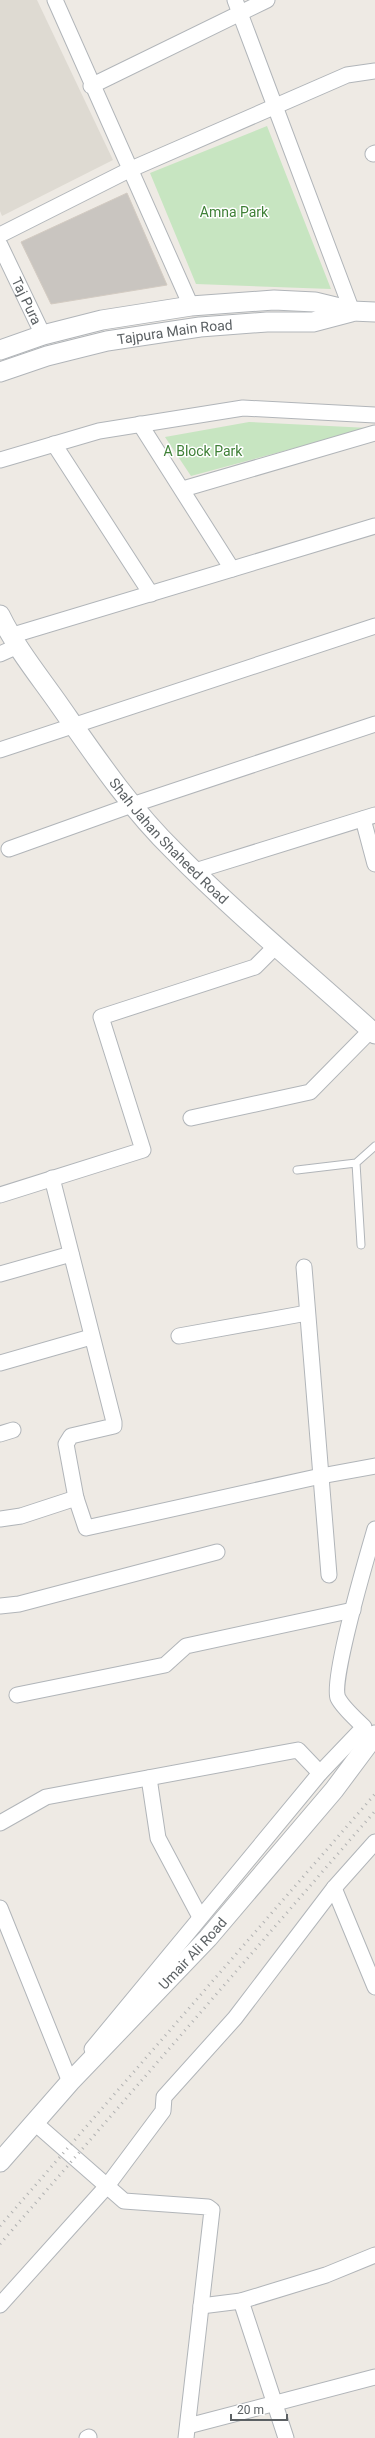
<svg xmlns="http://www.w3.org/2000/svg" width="375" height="2438" viewBox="0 0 375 2438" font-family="Roboto,sans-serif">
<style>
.education{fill:#dedad2}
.green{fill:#c7e5c1}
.building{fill:#c9c5c0;stroke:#d3cbc2}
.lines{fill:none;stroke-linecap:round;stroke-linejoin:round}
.service-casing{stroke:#b1b5b9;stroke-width:9}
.minor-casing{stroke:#b1b5b9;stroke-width:17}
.tertiary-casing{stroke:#b1b5b9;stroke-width:21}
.service{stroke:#fff;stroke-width:7}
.minor{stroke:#fff;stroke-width:15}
.tertiary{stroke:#fff;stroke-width:19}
.rail{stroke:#b1b2b2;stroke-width:3;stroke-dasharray:1 5;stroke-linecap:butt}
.labels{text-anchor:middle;stroke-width:3;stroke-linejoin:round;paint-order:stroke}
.park-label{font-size:14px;fill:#3f8037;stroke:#fff}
.street-label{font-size:14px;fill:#5c6164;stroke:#fff}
</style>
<rect width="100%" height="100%" fill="#eeeae4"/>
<path class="education" d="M 0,0 L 37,0 L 113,160 L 2,216 L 0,211 Z"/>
<path class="green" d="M 267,126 L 331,289 L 196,284 L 150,173 Z
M 249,422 L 369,428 L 191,476 L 165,437 Z"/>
<path class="building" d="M 127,193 L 167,285 L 51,304 L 21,242 Z"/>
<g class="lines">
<defs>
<path id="service" d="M 356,1163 L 361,1245
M 297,1170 L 356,1163 L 375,1146"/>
<g id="minor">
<path d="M 55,0 L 191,306"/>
<path d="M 235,0 L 352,311"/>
<path d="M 91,86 L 267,0"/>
<path d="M 373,154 L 375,153"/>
<path d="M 0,235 L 129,170 L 347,75 L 375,71"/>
<path id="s1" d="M 0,245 L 43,335"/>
<path d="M 140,424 L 232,569"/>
<path d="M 54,444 L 151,594"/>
<path d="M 0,460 L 99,431 L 243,408 L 375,415"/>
<path d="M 183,489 L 375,433"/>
<path d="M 10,636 L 375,526"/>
<path d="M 0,654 L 18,646"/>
<path d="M 0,750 L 375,626"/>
<path d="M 363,819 L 375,864"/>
<path d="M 9,849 L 132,805 L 375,724"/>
<path d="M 195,871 L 375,815"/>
<path d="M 191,1118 L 310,1092 L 371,1030"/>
<path d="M 52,1178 L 114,1422 L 114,1426 L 71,1436 L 66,1444 L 76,1498 L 86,1528 L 321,1476 L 375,1466"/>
<path d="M 0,1195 L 143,1150 L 101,1017 L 255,967 L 275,947"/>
<path d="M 304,1267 L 329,1575"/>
<path d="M 0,1274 L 71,1254"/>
<path d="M 179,1336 L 307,1313"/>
<path d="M 0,1363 L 91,1337"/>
<path d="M 0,1434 L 13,1430"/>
<path d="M 0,1519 L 21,1516 L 76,1498"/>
<path d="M 0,1606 L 19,1604 L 217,1552"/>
<path d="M 17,1695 L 165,1665 L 186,1646 L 353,1610"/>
<path d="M 149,1778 L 158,1838 L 200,1917"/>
<path d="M 0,1823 L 46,1797 L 298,1750 L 320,1773"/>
<path d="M 334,1888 L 375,1987"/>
<path d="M 0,1908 L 70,2082"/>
<path d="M 92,2049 L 320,1773 L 364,1727 C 356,1719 343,1708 338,1698 C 330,1681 368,1553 375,1529"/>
<path d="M 35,2123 L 124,2201 L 208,2207 L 212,2210 L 186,2438"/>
<path d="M 241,2301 L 286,2438"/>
<path d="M 0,2305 L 107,2186 L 163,2111 L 164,2097 L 235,2018 L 334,1888 L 375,1842"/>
<path d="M 201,2306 L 241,2301 L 326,2275 L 375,2255"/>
<path d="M 188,2426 L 375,2377"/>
<path d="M 87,2438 L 89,2437"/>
</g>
<g id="tertiary">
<path d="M 0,350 L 43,335 L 102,320 L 191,306 L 274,300 L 315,302 L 352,311 L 375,312"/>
<path id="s2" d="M 0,372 L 47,356 L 107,341 L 200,327 L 267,322 L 313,322 L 351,312"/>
<path id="s3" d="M 0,615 C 16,648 39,676 60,706 C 95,756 130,808 174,851 C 238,916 308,973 375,1034"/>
<path id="s4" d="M 0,2162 L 70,2082 L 208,1938 L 334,1790 L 375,1735"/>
</g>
</defs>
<use href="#service" class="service-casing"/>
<use href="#minor" class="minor-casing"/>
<use href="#tertiary" class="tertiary-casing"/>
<use href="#service" class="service"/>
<use href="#minor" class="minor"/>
<use href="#tertiary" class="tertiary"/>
<path class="rail" d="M 0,2226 L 375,1794
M 0,2244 L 375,1811"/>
</g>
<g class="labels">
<g class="park-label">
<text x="234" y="217">Amna Park</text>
<text x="203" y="456">A Block Park</text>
</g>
<g class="street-label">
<text dy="5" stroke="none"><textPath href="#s1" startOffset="62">Taj Pura</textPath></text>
<text dy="5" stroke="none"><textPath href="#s2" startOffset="180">Tajpura Main Road</textPath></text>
<text dy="5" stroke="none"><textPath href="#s3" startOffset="283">Shah Jahan Shaheed Road</textPath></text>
<text dy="5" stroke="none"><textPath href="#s4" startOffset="284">Umair Ali Road</textPath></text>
</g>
</g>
<path d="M231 2414v6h56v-6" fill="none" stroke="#5c6164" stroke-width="2"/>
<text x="237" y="2414" font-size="12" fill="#5c6164" stroke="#ffffff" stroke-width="3" paint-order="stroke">20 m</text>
</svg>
